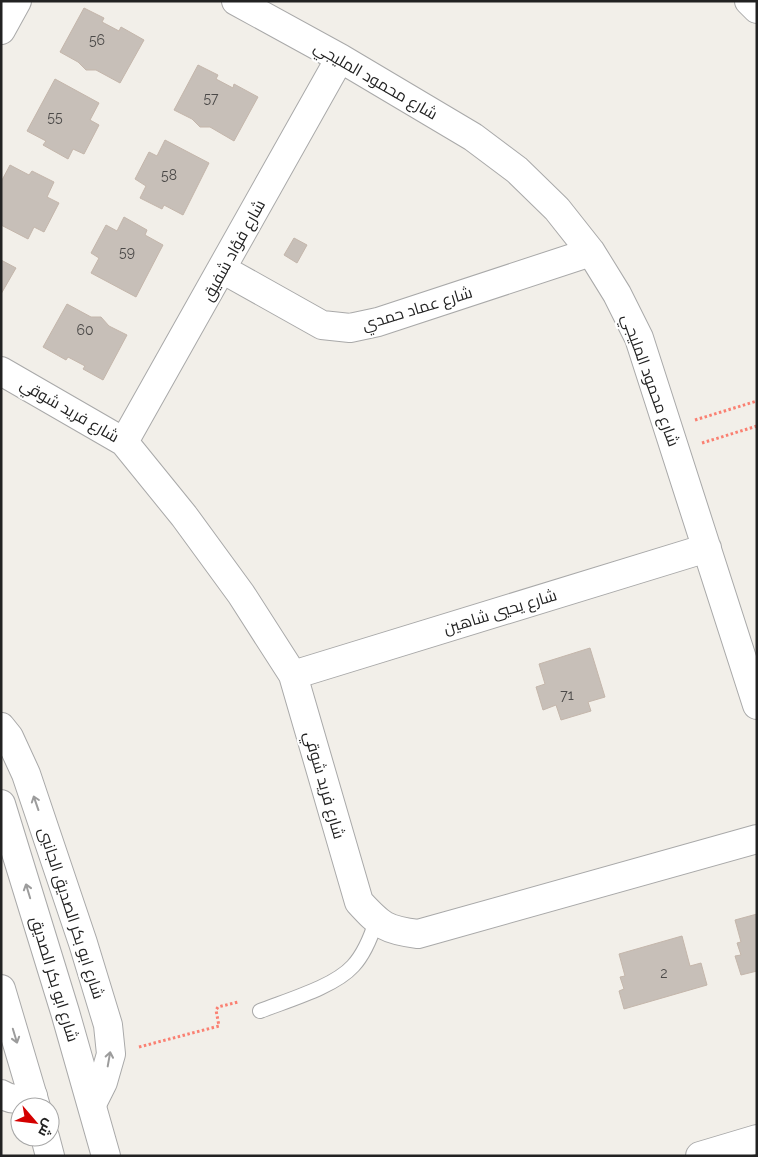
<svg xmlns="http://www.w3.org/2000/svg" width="758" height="1157" viewBox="0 0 758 1157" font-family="Raleway,Cairo,sans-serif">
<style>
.building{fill:#c7bfb8;stroke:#c4b6ab}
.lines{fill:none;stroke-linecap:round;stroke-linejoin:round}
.service-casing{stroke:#a9a9a9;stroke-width:16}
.minor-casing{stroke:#a9a9a9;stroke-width:30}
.tertiary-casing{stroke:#a9a9a9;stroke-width:30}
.path{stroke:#fa8072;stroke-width:3;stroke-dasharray:2.5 2.5;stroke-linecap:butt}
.service{stroke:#fff;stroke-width:14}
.minor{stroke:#fff;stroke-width:28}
.tertiary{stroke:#fff;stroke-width:28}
.oneway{stroke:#9c9c9c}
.labels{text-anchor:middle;stroke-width:4.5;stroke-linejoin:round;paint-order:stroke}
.number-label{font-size:14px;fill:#4b4948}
.street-label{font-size:16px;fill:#222;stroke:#fff}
</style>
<rect width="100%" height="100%" fill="#f2efe9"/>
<path class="building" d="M 84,8 L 104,18 L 102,22 L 119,31 L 121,27 L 144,40 L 120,83 L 96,70 L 86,70 L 78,62 L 60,52 Z
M 198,65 L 218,75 L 216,79 L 233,88 L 234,84 L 258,97 L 234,141 L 210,127 L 200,127 L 192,119 L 174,110 Z
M 55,79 L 99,103 L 90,120 L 99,125 L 84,154 L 73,149 L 68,159 L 43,145 L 46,141 L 27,131 Z
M 165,140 L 209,163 L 183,215 L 164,205 L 162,209 L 140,198 L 146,186 L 135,179 L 149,152 L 157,156 Z
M 10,165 L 29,175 L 32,171 L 54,182 L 47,197 L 59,203 L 44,232 L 34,227 L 28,239 L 1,225 L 1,182 Z
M 124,217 L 147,230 L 145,235 L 163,245 L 136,297 L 91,273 L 99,258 L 91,253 L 106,225 L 117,231 Z
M 294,238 L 307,245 L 297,263 L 284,255 Z
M 1,260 L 16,268 L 1,294 Z
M 67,304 L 91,317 L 101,317 L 109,326 L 127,335 L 103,380 L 83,369 L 85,366 L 68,357 L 66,360 L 43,347 Z
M 590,648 L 605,697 L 588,702 L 591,711 L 561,720 L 556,705 L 543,710 L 536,687 L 545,684 L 539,664 Z
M 757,914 L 757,971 L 741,975 L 735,956 L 741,955 L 737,943 L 741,942 L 735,920 Z
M 682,936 L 690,966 L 701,963 L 707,985 L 624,1009 L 619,991 L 624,989 L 620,977 L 625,976 L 619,954 Z"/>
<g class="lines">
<defs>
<path id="service" d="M 260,1011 C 288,1000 334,987 353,966 C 365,953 371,937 376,921"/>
<path id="minor" d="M 236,1 L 340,58 L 473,137 L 517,170 L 557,209 L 591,252 L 617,294 L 639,338 L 757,705
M 749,1 L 757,9
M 1,30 L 17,1
M 222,269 L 322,325 L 350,328 L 378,322 L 591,252
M 1,371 L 124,442 L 184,516 L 241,594 L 293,675 L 359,902 C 381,926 386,930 418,934 L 757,839
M 124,442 L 340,58
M 293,675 L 707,548
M 1,727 L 9,737 L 26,774 L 83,943 L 108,1025 L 111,1054 L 103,1082 L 92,1104
M 1,1094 C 12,1101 21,1100 33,1096"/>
<path id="tertiary" d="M 1,804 L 65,1012 L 106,1156
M 1,989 L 36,1107
M 45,1137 L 50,1156
M 700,1156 L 757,1139"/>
</defs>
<use href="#service" class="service-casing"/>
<use href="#minor" class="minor-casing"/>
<use href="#tertiary" class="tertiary-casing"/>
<path class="path" d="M 695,420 L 757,401
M 702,443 L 757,426
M 139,1047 L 219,1026 L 216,1010 L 218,1007 L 238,1002"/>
<use href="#service" class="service"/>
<use href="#minor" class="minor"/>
<use href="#tertiary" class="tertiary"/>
</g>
<defs><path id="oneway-shaft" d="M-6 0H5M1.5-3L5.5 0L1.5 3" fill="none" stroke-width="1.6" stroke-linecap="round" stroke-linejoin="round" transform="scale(1.25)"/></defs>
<g class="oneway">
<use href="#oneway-shaft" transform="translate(36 803) rotate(-109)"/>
<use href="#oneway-shaft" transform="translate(28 891) rotate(-107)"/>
<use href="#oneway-shaft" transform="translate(15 1036) rotate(73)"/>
<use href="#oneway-shaft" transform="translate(109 1059) rotate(-80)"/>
</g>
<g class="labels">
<g class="number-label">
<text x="97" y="45">56</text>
<text x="211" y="103">57</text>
<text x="55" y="122">55</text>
<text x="169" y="180">58</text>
<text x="127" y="257">59</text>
<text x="85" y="335">60</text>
<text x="567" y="700">71</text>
<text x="664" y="978">2</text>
</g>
<g class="street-label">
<text transform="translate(376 80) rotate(30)" y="6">شارع محمود المليجي</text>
<text transform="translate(233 250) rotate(-61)" y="6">شارع فؤاد شفيق</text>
<text transform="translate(417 308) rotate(-17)" y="6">شارع عماد حمدي</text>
<text transform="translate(651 380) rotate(70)" y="6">شارع محمود المليجي</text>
<text transform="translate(70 410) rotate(30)" y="6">شارع فريد شوقي</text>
<text transform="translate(500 611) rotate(-17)" y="6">شارع يحيي شاهين</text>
<text transform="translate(325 785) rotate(74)" y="6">شارع فريد شوقي</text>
<text transform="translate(72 913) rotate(72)" y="6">شارع ابو بكر الصديق الجانبى</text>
<text transform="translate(55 979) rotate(73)" y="6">شارع ابو بكر الصديق</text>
</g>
</g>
<rect width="758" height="1157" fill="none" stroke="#222222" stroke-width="5"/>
<g transform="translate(35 1122) rotate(118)"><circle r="24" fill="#ffffff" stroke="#a7a7a7"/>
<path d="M0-4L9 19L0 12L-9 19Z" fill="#d40000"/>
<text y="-8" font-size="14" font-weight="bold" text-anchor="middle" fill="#222222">ش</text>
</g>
</svg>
